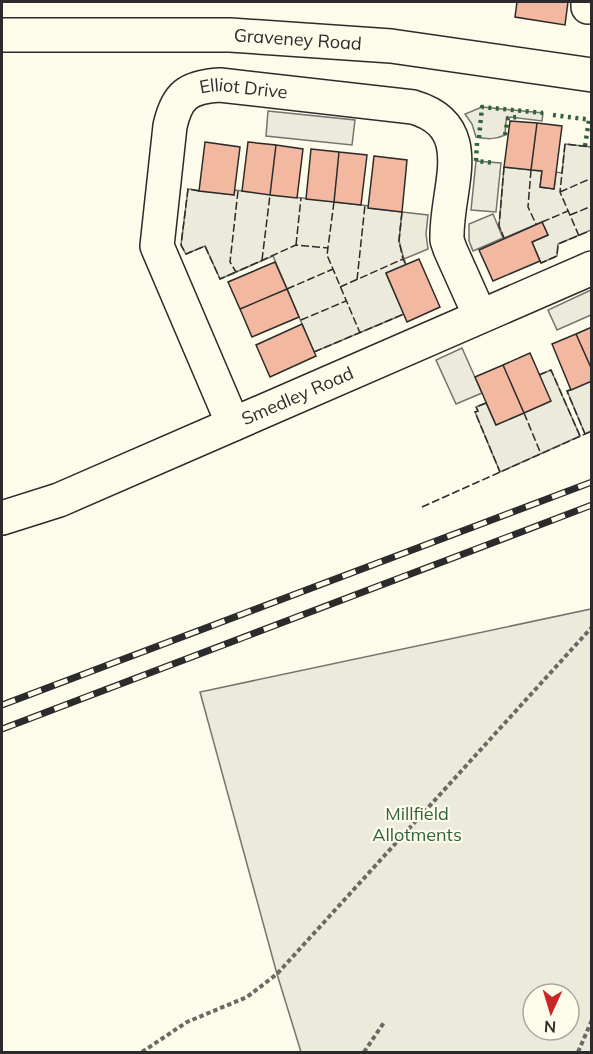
<svg xmlns="http://www.w3.org/2000/svg" width="593" height="1054" viewBox="0 0 593 1054" font-family="Mulish,sans-serif">
<style>
.green{fill:#ecebdb;stroke:#74746e;stroke-width:1.5;fill-rule:evenodd}
.parking{fill:#eceadb;stroke:#74746e;stroke-width:1.5}
.building{fill:#f2b8a0;stroke:#2b2b2b;stroke-width:1.5}
.lines{fill:none;stroke-linecap:round;stroke-linejoin:round}
.minor-casing{stroke:#2b2b2b;stroke-width:36}
.path{stroke:#6a6964;stroke-width:4;stroke-dasharray:4.5 3;stroke-linecap:butt}
.minor{stroke:#fdfbea;stroke-width:33}
.rail-casing{stroke:#2b2b2b;stroke-width:7}
.rail{stroke:#fdfbea;stroke-width:4.5;stroke-dasharray:14;stroke-linecap:butt}
.hedge{stroke:#34623c;stroke-width:4.5;stroke-dasharray:3 4.5;stroke-linecap:butt}
.fence{stroke:#2b2b2b;stroke-width:1.5;stroke-dasharray:8 3;stroke-linecap:butt}
.labels{text-anchor:middle;stroke-width:4.5;stroke-linejoin:round;paint-order:stroke}
.street-label{font-size:18px;fill:#2b2b2b;stroke:#fdfbea}
.park-label{font-size:18px;fill:#34623c;stroke:#fdfbea}
</style>
<rect width="100%" height="100%" fill="#fdfbea"/>
<path class="green" d="M 482,107 L 543,113 L 542,121 L 510,117 L 506,121 L 505,135 C 495,140 487,139 476,137 L 472,124 L 465,114 Z
M 565,144 L 591,147 L 591,230 L 558,244 L 557,256 L 541,263 L 532,242 L 548,235 L 542,222 L 504,238 L 499,226 L 504,167 L 542,171 L 540,187 L 554,189 L 556,172 L 562,173 Z
M 188,189 L 234,195 L 235,190 L 369,206 L 369,208 L 402,212 L 399,241 L 406,265 L 386,274 L 404,314 L 314,352 L 273,256 L 220,279 L 205,246 L 186,254 L 181,245 Z
M 551,370 L 580,436 L 500,472 L 475,412 L 478,411 L 476,407 L 486,403 L 496,425 L 550,401 L 539,375 Z
M 591,381 L 591,431 L 585,434 L 567,391 Z
M 591,609 L 591,1052 L 301,1052 L 277,974 L 200,692 ZM 533,994 L 569,994 L 569,1030 L 533,1030 Z"/>
<path class="parking" d="M 268,111 L 355,120 L 352,145 L 266,136 Z
M 476,161 L 501,163 L 496,212 L 471,210 Z
M 402,212 L 428,215 L 426,234 L 428,249 L 404,259 L 399,241 Z
M 493,214 L 503,238 L 473,251 L 469,241 L 469,224 Z
M 591,290 L 591,315 L 557,330 L 548,310 Z
M 462,348 L 482,393 L 456,404 L 436,360 Z"/>
<path class="building" d="M 517,2 L 568,2 L 565,25 L 515,17 Z
M 510,121 L 537,123 L 531,170 L 504,167 Z
M 537,123 L 562,126 L 554,189 L 540,187 L 542,171 L 531,170 Z
M 205,142 L 240,147 L 234,195 L 199,191 Z
M 248,142 L 276,145 L 270,195 L 242,191 Z
M 276,145 L 303,149 L 297,198 L 270,195 Z
M 311,149 L 339,152 L 334,202 L 306,199 Z
M 339,152 L 367,155 L 361,205 L 334,202 Z
M 374,156 L 407,160 L 402,212 L 368,208 Z
M 542,222 L 548,235 L 532,242 L 540,261 L 493,281 L 479,250 Z
M 419,259 L 440,307 L 407,322 L 386,273 Z
M 275,262 L 287,289 L 240,309 L 228,282 Z
M 287,289 L 299,317 L 252,337 L 240,309 Z
M 302,324 L 316,356 L 270,377 L 256,345 Z
M 592,327 L 592,370 L 576,334 Z
M 576,334 L 592,370 L 592,381 L 571,390 L 552,344 Z
M 530,353 L 551,401 L 524,413 L 503,365 Z
M 503,365 L 524,413 L 496,425 L 475,377 Z"/>
<g class="lines">
<defs>
<g id="minor">
<path d="M 588,7 L 588,2"/>
<path id="s1" d="M 2,35 L 230,35 L 391,46 L 592,75"/>
<path id="s2" d="M 233,424 L 157,246 L 170,126 C 177,95 188,87 220,85 L 413,107 C 481,127 445,189 447,240 L 450,249 L 480,316"/>
<path id="s3" d="M 2,518 L 59,500 L 592,268"/>
</g>
</defs>
<use href="#minor" class="minor-casing"/>
<path class="path" d="M 142,1052 L 187,1022 L 247,997 L 277,974 L 592,627
M 364,1052 L 385,1021
M 578,1052 L 592,1020"/>
<use href="#minor" class="minor"/>
<defs>
<path id="rail" d="M 2,705 L 592,482
M 2,729 L 592,505"/>
</defs>
<use href="#rail" class="rail-casing"/>
<use href="#rail" class="rail"/>
<path class="hedge" d="M 553,115 L 592,120
M 505,135 L 508,118 L 517,117
M 479,138 L 482,107 L 543,113
M 477,143 L 476,161 L 495,163
M 585,146 L 589,120"/>
<path class="fence" d="M 504,167 L 499,226 L 504,238
M 531,170 L 528,207 L 536,224
M 199,191 L 188,189 L 181,245 L 186,254 L 205,246 L 220,279 L 236,272
M 238,191 L 230,262 L 236,272 L 296,245 L 328,248
M 560,192 L 592,178
M 334,202 L 327,255 L 360,333
M 402,212 L 399,241 L 403,259
M 570,215 L 592,206
M 542,222 L 568,211
M 579,236 L 560,192 L 565,144 L 592,147
M 296,245 L 301,198
M 262,260 L 270,195
M 540,261 L 541,263 L 557,256 L 558,244 L 592,230
M 357,280 L 365,205
M 340,287 L 403,259 L 406,265
M 287,289 L 333,269
M 301,320 L 346,301
M 314,352 L 404,314
M 539,375 L 551,370 L 580,436
M 571,390 L 567,391 L 585,434
M 486,403 L 476,407 L 478,411 L 475,412 L 500,472
M 524,413 L 541,454
M 422,507 L 592,431"/>
</g>
<g class="labels">
<g class="street-label">
<text dy="6" stroke="none"><textPath href="#s1" startOffset="296">Graveney Road</textPath></text>
<text dy="6" stroke="none"><textPath href="#s2" startOffset="410">Elliot Drive</textPath></text>
<text dy="6" stroke="none"><textPath href="#s3" startOffset="320">Smedley Road</textPath></text>
</g>
<g class="park-label">
<text x="417" y="820">Millfield<tspan x="417" dy="21">Allotments</tspan></text>
</g>
</g>
<rect width="593" height="1054" fill="none" stroke="#2b2b2b" stroke-width="6"/>
<g transform="translate(551 1012) rotate(184)"><circle r="28" fill="#fdfbea" stroke="#a9a89e" stroke-width="1.5"/>
<path d="M0-4.5L10 22L0 15L-10 22Z" fill="#c62828"/>
<text y="-9" font-size="16" font-weight="bold" text-anchor="middle" fill="#2b2b2b">N</text>
</g>
</svg>
